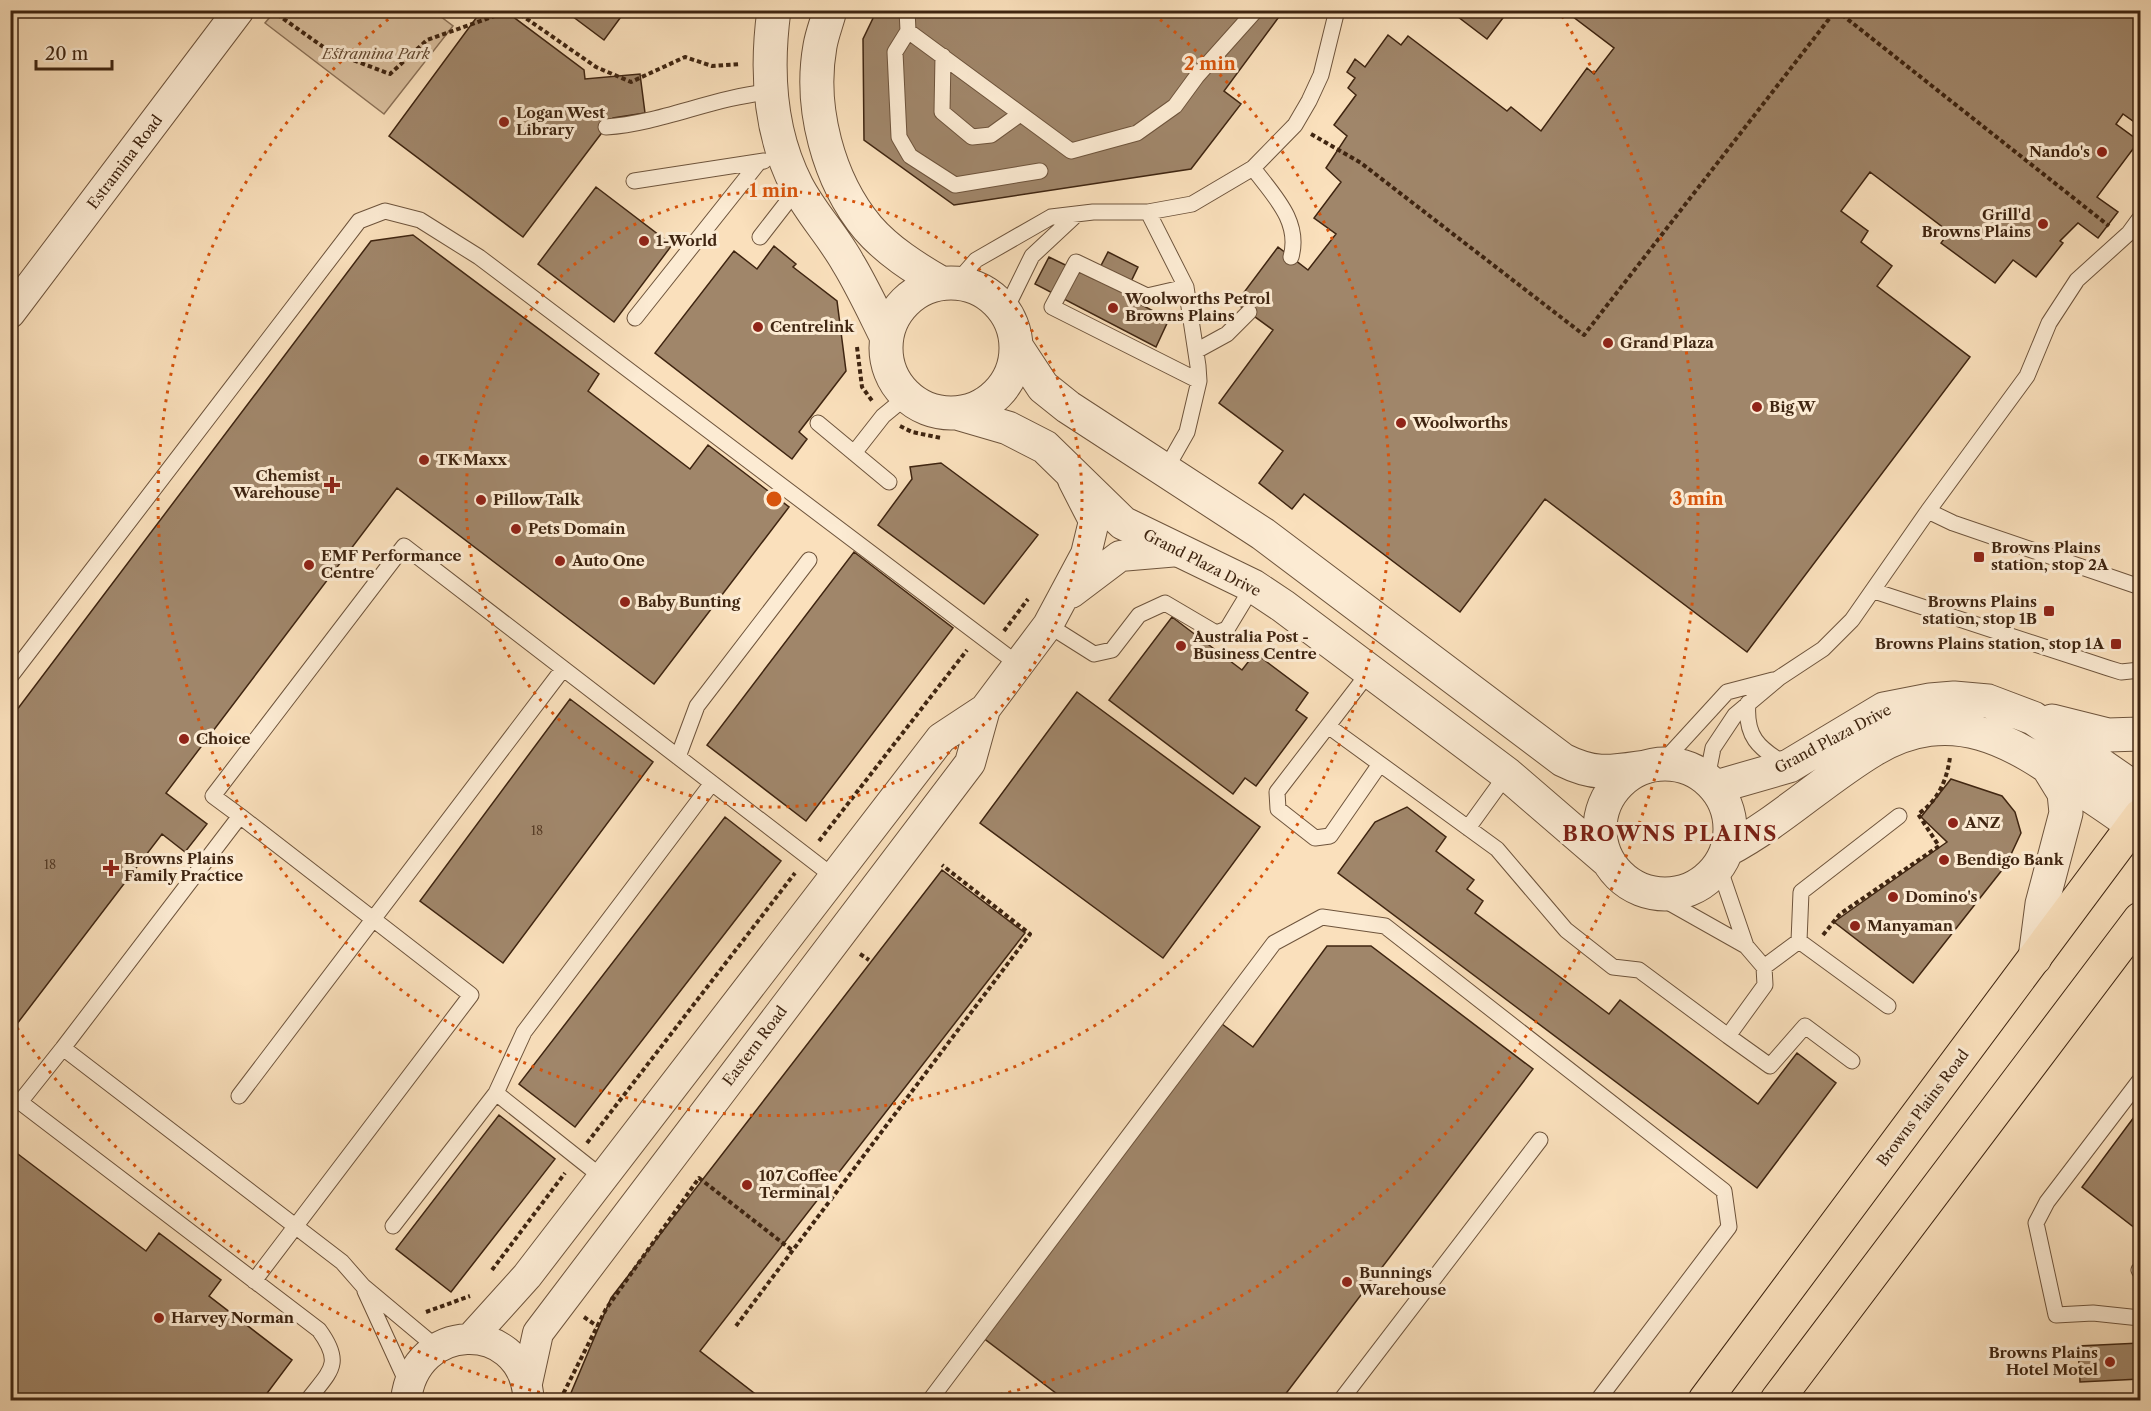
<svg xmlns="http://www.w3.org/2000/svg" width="2151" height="1411" viewBox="0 0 2151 1411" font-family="'Libre Caslon Text',serif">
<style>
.green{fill:#dac09f;stroke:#8c7258;stroke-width:1.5}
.building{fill:#a0866a;stroke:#3f2511;stroke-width:1.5}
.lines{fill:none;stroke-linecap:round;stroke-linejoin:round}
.service-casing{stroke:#6e543c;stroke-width:17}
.minor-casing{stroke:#6e543c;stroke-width:32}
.tertiary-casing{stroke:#6e543c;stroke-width:35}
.primary-casing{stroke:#3f2511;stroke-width:35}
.path{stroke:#3f2511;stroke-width:4;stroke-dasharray:4.5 3;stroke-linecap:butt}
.service{stroke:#fcebd3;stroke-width:15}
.minor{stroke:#fcebd3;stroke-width:30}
.tertiary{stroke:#fcebd3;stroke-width:33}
.primary{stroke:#fae0bc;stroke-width:33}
.ring{fill:none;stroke:#d7540c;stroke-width:3;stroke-dasharray:3 6}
.poi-dot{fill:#8f2418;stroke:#fcebd3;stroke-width:2}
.labels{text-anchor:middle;stroke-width:6;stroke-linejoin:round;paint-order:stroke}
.number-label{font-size:12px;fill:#573d27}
.park-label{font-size:15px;font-style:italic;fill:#664c34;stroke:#fcebd3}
.poi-label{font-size:15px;font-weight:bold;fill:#3f2511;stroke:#fcebd3;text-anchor:start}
.street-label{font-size:15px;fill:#3f2511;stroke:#fcebd3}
.district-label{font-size:21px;font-weight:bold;letter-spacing:1.5px;fill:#7a1f14;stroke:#fcebd3}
.centre{fill:#d7540c;stroke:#fcebd3;stroke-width:3}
.ring-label{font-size:18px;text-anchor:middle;font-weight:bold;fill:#d7540c;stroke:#fcebd3;stroke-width:6;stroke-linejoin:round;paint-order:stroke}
</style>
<rect width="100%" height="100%" fill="#fae0bc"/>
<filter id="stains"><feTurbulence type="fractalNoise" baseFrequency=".00333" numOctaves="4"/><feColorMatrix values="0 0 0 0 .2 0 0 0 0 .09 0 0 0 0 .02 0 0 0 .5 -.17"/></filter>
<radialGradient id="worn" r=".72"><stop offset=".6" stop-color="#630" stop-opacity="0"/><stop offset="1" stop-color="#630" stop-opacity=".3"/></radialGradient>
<path class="green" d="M 432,10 L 453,26 L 384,114 L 265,23 L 275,11 Z"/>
<path class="building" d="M 482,10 L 504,10 L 584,70 L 585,79 L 640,74 L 645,113 L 613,118 L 523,237 L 389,136 Z
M 564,10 L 626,10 L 604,40 Z
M 877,10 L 1284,10 L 1224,91 L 1241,104 L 1191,169 L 954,205 L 864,140 L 863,39 Z
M 1449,10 L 1509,10 L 1487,39 Z
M 1564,10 L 2140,10 L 2140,126 L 2123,114 L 2116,124 L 2139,141 L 2097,197 L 2118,212 L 2098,238 L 2078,223 L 2060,241 L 2063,243 L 2036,277 L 2013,260 L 1995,283 L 1941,243 L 1949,232 L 1870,172 L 1841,211 L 1868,231 L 1861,242 L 1892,266 L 1877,286 L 1970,357 L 1747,652 L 1545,499 L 1460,612 L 1304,494 L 1292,509 L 1259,483 L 1283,451 L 1219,403 L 1273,330 L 1236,303 L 1278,247 L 1308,270 L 1336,234 L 1314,218 L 1341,182 L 1326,168 L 1347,136 L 1334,125 L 1356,95 L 1348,88 L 1355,78 L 1347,72 L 1355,59 L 1365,67 L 1388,35 L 1401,45 L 1408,36 L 1507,111 L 1511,107 L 1541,131 L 1587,68 L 1594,74 L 1614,48 Z
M 596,187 L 672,245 L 614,322 L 538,264 Z
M 413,235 L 599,374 L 588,391 L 690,469 L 708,445 L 789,507 L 654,684 L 397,488 L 166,793 L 207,824 L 185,852 L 162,834 L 10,1033 L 10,719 L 371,241 Z
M 774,246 L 796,264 L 793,267 L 837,301 L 846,371 L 799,432 L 807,439 L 792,459 L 655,353 L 734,251 L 757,269 Z
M 1108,252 L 1138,267 L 1124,296 L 1169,319 L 1156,347 L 1035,284 L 1049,257 L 1094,279 Z
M 941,463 L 1038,535 L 984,604 L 878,525 L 912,479 L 910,467 Z
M 854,552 L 953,628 L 806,821 L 707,745 Z
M 1172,617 L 1242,670 L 1255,653 L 1308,693 L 1296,710 L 1307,718 L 1256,786 L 1245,778 L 1233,794 L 1109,700 Z
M 1077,692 L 1260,827 L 1163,958 L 980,823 Z
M 570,699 L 653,762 L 503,963 L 420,901 Z
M 1951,779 L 2002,796 L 2015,812 L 2021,833 L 2006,865 L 1913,983 L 1834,922 L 1947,842 L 1921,817 Z
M 1407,807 L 1446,837 L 1436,851 L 1474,880 L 1467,889 L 1483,901 L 1475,913 L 1609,1014 L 1620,1000 L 1758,1104 L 1797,1053 L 1836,1083 L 1757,1188 L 1338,873 L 1375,822 Z
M 725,817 L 781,861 L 575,1127 L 519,1084 Z
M 942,870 L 1025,933 L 700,1351 L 763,1400 L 568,1400 L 611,1298 Z
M 1327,946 L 1371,946 L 1533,1069 L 1281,1400 L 1065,1400 L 982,1337 L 1222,1024 L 1253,1047 Z
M 2140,1109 L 2140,1232 L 2082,1187 Z
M 499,1115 L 555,1159 L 451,1292 L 396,1249 Z
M 10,1148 L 146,1251 L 159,1233 L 221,1280 L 209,1296 L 292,1360 L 262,1400 L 10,1400 Z
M 2140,1343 L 2140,1379 L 2080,1382 L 2078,1346 Z"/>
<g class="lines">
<defs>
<path id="service" d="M 907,10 L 908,31 L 1071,151 L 1137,133 L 1175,106 L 1197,76 L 1256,10
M 908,31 L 895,52 L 899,137 L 910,156 L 955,185 L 1040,171
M 943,56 L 942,112 L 972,137 L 991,135 L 1020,114
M 606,127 C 662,123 714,97 770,92
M 1253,168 C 1273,195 1301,221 1291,257
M 634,181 L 764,161
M 1148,212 L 1186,287 L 1198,366 L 1199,381 L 1187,432 L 1166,469
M 760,237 L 798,188
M 956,283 L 976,260 L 1051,217 L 1093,212 L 1148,212 L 1192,204 L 1253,168 L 1295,125 L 1309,101 L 1321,75 L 1337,10
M 1186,287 L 1147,296 L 1076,262 L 1052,307 L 1199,381
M 1005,311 L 1032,256 L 1077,214
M 635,318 L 759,162
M 1196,351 L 1227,334 L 1249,312
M 818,423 L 889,482
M 854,453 L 883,416 L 906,397
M 1928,511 L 1953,523 L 2140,587
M 1874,591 L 2108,668 L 2121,672 L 2140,670
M 1048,625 L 1094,654 L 1112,650 L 1139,615 L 1165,603 L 1216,633 L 1227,629 L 1253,586
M 1370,671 L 1277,792 L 1278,809 L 1315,838 L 1330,836 L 1380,764
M 10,677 L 359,221 L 385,211 L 420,220 L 479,257 L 1019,665
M 1748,703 C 1745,736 1758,748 1785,764
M 1328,726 L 1497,849 L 1566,930 L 1613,967 L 1639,970 L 1728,1036
M 678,757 L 697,706 L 809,560
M 1661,764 L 1727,692 L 1773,680
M 1707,778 L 1713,748 L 1735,715 L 1779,678 L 1823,649 L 1852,620 L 1928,511 L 2027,376 L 2049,323 L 2077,280 L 2129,233 L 2140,218
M 240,816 L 471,995 L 254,1281
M 1468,828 L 1507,774
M 1719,867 L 1746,946 L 1764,967 L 1765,985 L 1728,1036 L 1770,1066 L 1805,1026 L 1852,1061
M 1652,893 L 1746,946
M 1799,941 L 1888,1006
M 1764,967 L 1799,941 L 1801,892 L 1899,816
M 63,1048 L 20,1102 L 319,1330 C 344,1364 330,1371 308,1400
M 2140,1080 L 2047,1202 L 2036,1223 L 2056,1315 L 2093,1313 L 2140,1318
M 496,1093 L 603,1178
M 239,1096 L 563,669
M 393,1226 L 496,1093 L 524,1032 L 712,783
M 2139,1270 L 2140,1272
M 365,1291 L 408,1385
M 436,1347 L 363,1286 L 342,1262 L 63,1048 L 240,816 L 213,796 L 404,546 L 834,877
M 930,1400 L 1274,943 L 1322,917 L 1385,926 L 1724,1191 L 1729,1227 L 1598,1400
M 1341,1400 L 1540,1140"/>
<path id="minor" d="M 10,313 L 239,10
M 1071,593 L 1120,556 L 1179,551
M 471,1338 L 527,1276 L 941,738 L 985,709 L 1048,625 L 1086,554 L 1094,521 L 1073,480
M 527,1383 L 538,1333 L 970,763 L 985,709
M 406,1400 C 415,1321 519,1319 528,1393"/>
<path id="tertiary" d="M 774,10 C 766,69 769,132 797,186 C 811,213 833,236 848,263 C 862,286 874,312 886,336
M 830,10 C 827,22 822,34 820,46 C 809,107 828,180 868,228 C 888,251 915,268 941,283
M886 348a65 65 0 1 1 130 0a65 65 0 1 1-130 0Z
M 1016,346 L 1043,387 L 1068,407 L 1263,534 L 1563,760 C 1595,776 1611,772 1645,767
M 960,414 L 1008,428 L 1045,447 L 1123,523 L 1253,586 L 1283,606 L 1507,774 L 1608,861
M 2052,721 L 2108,735 L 2140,734
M1600 829a65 65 0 1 1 130 0a65 65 0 1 1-130 0Z
M 1716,787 L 1789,766 L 1884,709 L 1930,700 L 1954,698 L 1988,701 L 2033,718 L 2140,792
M 1727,850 C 1780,822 1823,780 1873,750 C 1952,703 2013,741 2077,787 C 2098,801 2120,815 2140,831
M 2035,958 L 2042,904 L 2066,813 L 2064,793 L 2048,767"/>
<path id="primary" d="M 1705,1400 L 2140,816
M 1777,1400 L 2140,919"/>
</defs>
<use href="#service" class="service-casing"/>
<use href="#minor" class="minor-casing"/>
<use href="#tertiary" class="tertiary-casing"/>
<use href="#primary" class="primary-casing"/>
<path class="path" d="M 271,10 L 329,51 L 390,74 L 427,40 L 500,14 L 517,12 L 596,67 L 631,82 L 685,57 L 712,66 L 740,64
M 1836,10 L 2109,226
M 1311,134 L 1361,163 L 1584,335 L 1836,10
M 857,347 L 862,387 L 873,402
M 900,426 L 912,432 L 941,438
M 1004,631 L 1028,599
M 819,841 L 967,650
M 1823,935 L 1840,914 L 1939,846 L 1918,814 C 1938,801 1947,780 1950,757
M 860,954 L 869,960
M 587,1143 L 795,873
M 492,1270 L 565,1173
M 426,1312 L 470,1296
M 584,1317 L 597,1326
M 736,1326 L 1030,934 L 942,865
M 560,1400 L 606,1309 L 699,1178 L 793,1251"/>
<use href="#service" class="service"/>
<use href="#minor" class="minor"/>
<use href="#tertiary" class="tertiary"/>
<use href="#primary" class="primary"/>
</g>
<g class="ring">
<circle cx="774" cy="499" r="308"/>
<path d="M1153 14A616 616 0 1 1 395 14"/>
<path d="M566 1399A924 924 0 0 1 13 1022M1562 16A924 924 0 0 1 982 1399"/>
</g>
<g class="poi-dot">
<circle cx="504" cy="122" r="6"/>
<circle cx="2102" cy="152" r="6"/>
<circle cx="2043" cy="224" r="6"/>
<circle cx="644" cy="241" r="6"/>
<circle cx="1113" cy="308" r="6"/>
<circle cx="758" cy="327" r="6"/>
<circle cx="1608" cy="343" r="6"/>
<circle cx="1757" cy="407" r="6"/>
<circle cx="1401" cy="423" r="6"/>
<circle cx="424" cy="460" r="6"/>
<path d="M329 476h6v6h6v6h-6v6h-6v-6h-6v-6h6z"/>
<circle cx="481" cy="500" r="6"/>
<circle cx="516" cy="529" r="6"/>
<rect x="1973" y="551" width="12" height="12" rx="3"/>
<circle cx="560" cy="561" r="6"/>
<circle cx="309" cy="565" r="6"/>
<circle cx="625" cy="602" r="6"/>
<rect x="2043" y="605" width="12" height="12" rx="3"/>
<rect x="2110" y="638" width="12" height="12" rx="3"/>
<circle cx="1181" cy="646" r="6"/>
<circle cx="184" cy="739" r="6"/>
<circle cx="1953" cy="823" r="6"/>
<circle cx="1944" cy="860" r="6"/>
<path d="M108 859h6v6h6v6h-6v6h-6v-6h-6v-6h6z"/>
<circle cx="1893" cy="897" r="6"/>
<circle cx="1855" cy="926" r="6"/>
<circle cx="747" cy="1185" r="6"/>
<circle cx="1347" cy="1282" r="6"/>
<circle cx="159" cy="1318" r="6"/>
<circle cx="2110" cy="1362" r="6"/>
</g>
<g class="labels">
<g class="number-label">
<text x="537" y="835">18</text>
<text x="50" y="869">18</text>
</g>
<g class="park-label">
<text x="376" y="59">Estramina Park</text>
</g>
<g class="poi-label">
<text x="516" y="118">Logan West<tspan x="516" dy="17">Library</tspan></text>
<text x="2090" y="157" text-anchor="end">Nando's</text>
<text x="2031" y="220" text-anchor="end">Grill'd<tspan x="2031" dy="17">Browns Plains</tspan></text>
<text x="656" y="246">1-World</text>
<text x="1125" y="304">Woolworths Petrol<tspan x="1125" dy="17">Browns Plains</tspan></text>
<text x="770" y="332">Centrelink</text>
<text x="1620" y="348">Grand Plaza</text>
<text x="1769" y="412">Big W</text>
<text x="1413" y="428">Woolworths</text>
<text x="436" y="465">TK Maxx</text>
<text x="320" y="481" text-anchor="end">Chemist<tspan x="320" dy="17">Warehouse</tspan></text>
<text x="493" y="505">Pillow Talk</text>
<text x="528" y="534">Pets Domain</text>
<text x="1991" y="553">Browns Plains<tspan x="1991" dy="17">station, stop 2A</tspan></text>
<text x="321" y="561">EMF Performance<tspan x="321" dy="17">Centre</tspan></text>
<text x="572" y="566">Auto One</text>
<text x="637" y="607">Baby Bunting</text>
<text x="2037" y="607" text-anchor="end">Browns Plains<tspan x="2037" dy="17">station, stop 1B</tspan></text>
<text x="1193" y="642">Australia Post -<tspan x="1193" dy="17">Business Centre</tspan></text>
<text x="2104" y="649" text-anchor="end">Browns Plains station, stop 1A</text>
<text x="196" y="744">Choice</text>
<text x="1965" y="828">ANZ</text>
<text x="124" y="864">Browns Plains<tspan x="124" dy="17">Family Practice</tspan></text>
<text x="1956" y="865">Bendigo Bank</text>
<text x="1905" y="902">Domino's</text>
<text x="1867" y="931">Manyaman</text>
<text x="759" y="1181">107 Coffee<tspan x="759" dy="17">Terminal</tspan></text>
<text x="1359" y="1278">Bunnings<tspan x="1359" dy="17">Warehouse</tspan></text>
<text x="171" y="1323">Harvey Norman</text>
<text x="2098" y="1358" text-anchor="end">Browns Plains<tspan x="2098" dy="17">Hotel Motel</tspan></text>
</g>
<g class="street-label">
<text transform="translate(125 162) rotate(-53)" y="5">Estramina Road</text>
<text transform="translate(1202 563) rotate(27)" y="5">Grand Plaza Drive</text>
<text transform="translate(1833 739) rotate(-28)" y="5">Grand Plaza Drive</text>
<text transform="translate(755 1046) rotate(-53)" y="5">Eastern Road</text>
<text transform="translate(1923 1108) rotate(-53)" y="5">Browns Plains Road</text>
</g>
<g class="district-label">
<text x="1670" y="841">BROWNS PLAINS</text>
</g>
</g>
<circle cx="774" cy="499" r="9" class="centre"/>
<g class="ring-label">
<text x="1210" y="70">2 min</text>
<text x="774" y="197">1 min</text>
<text x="1698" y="505">3 min</text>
</g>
<rect width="2151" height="1411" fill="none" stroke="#fae0bc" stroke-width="36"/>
<rect x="12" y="12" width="2127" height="1387" fill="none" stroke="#3f2511" stroke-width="3"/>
<rect x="18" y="18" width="2115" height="1375" fill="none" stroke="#3f2511" stroke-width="1.5"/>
<path d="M36 60v9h76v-9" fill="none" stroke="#3f2511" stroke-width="3"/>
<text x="45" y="60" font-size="18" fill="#3f2511" stroke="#fcebd3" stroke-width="4.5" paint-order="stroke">20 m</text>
<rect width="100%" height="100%" filter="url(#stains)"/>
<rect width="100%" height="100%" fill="url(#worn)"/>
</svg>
